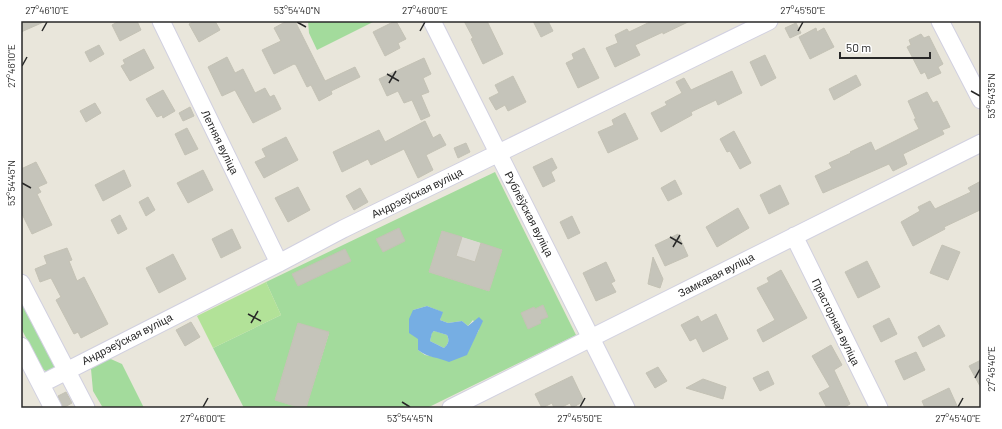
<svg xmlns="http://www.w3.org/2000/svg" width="1002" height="429" viewBox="0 0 1002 429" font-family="Barlow,sans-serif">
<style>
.green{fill:#a3db9c;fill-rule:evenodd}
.pitch{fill:#b2e298}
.plaza{fill:#dad8d1}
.water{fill:#76aee3;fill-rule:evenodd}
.building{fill:#c5c4ba;stroke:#c4c2b5}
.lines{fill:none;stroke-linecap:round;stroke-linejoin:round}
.minor-casing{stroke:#d1d0e0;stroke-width:19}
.minor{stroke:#fff;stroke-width:17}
.ticks{fill:none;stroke:#282828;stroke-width:1.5}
.labels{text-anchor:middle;stroke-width:3.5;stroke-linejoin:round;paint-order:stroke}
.street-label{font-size:11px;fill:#282828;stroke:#fff}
.neatline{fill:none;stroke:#282828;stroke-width:1.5}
.ticks-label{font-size:10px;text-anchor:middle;fill:#282828}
</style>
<rect width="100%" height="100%" fill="#e9e6db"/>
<path class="green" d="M 308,21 L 375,21 L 317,50 L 309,33 Z
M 495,172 L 576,335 L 427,408 L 306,408 L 329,333 L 298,323 L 275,400 L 301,408 L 244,408 L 213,348 L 281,315 L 266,282 ZM 442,231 L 502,250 L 489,291 L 429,272 ZM 427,306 L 442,312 L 440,320 L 448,323 L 462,321 L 468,326 L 473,320 L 479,330 L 473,340 L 441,358 L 425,355 L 418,350 L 419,339 L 413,310 Z
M 21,298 L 55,362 L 54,368 L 51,371 L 46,371 L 42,369 L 21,328 Z
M 435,331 L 447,335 C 450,341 448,344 444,348 L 430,341 L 432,332 Z
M 104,356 L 122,364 L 144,408 L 103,408 L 93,391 L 91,369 Z"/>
<path class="pitch" d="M 266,282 L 281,315 L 213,348 L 197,316 Z"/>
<path class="plaza" d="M 462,237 L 481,243 L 475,262 L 456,256 Z"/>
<path class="water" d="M 427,306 L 443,312 L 440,320 L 448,323 L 462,321 L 468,326 L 479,317 L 483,321 L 467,355 L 449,362 C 438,357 428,358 418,350 L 418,339 L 409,333 L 409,319 L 413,310 ZM 434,331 L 447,335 C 450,341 448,344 444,348 L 430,341 L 432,333 Z"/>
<path class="building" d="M 21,21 L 46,21 L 21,32 Z
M 119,21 L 137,21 L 141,30 L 120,41 L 112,25 Z
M 195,21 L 215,21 L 220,30 L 199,42 L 189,24 Z
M 287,21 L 295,21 L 325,81 L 355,67 L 360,77 L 331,91 L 332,94 L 319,101 L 311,85 L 307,87 L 296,65 L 294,64 L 274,74 L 262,50 L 281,41 L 274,28 Z
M 395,21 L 396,21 L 406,39 L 398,43 L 400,48 L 385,56 L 373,32 Z
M 464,21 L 487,21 L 503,54 L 483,64 L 471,39 L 473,38 Z
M 533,21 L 548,21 L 553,31 L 541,37 Z
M 652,21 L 690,21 L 663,34 L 663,32 L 635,45 L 640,55 L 615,67 L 606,48 L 618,43 L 615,35 L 627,29 L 629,32 Z
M 796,23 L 801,33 L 790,38 L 785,28 Z
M 816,28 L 817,32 L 824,28 L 834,47 L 810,59 L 799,37 Z
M 921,34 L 924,38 L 929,36 L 943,64 L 938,67 L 941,73 L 928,79 L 925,72 L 921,74 L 907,47 L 911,45 L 909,40 Z
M 99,45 L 104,54 L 90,62 L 85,52 Z
M 584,48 L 599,78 L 578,88 L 566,63 L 574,59 L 572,54 Z
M 144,49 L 154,68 L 130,81 L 121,66 L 125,64 L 123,60 Z
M 765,55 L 776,78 L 761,86 L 750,62 Z
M 227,57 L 235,73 L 243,69 L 255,93 L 265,88 L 270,97 L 274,95 L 281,109 L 253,123 L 235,90 L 222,96 L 208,67 Z
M 424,58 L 431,74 L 423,78 L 429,92 L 421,95 L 430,116 L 421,120 L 412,100 L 404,103 L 398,91 L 387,96 L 379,79 Z
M 732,71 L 742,93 L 718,105 L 716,100 L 691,112 L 692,115 L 661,132 L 651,113 L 667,105 L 665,102 L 682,93 L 676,82 L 684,78 L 691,90 Z
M 856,75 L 861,85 L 834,100 L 829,89 Z
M 513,76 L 526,102 L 508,111 L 505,105 L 496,110 L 489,98 L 499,93 L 495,85 Z
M 163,90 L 175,111 L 163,118 L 162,115 L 157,117 L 146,99 Z
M 927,92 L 933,103 L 937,101 L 950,127 L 942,130 L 944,134 L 903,154 L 907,164 L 893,171 L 889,164 L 823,193 L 815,176 L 832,168 L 829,163 L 851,153 L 850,152 L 871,142 L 875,151 L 919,129 L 914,119 L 916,119 L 908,101 Z
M 95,103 L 101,113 L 86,122 L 80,111 Z
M 190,107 L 194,116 L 183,121 L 179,113 Z
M 625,113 L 638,139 L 608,153 L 598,132 L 614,125 L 612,120 Z
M 425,121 L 433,138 L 440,134 L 446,145 L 426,155 L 433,170 L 418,178 L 404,149 L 371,165 L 368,159 L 342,172 L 333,152 L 379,130 L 385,142 Z
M 187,128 L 198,149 L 185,155 L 175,134 Z
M 734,131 L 751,163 L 740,169 L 730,151 L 727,152 L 720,139 Z
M 286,137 L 298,160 L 264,178 L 255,162 L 266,157 L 262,149 Z
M 466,143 L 470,152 L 458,158 L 454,148 Z
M 552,158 L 557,168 L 551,172 L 555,181 L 543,187 L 533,167 Z
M 36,162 L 47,183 L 38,187 L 41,192 L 37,194 L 52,225 L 32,234 L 21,212 L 21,169 Z
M 124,170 L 131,186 L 103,201 L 95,185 Z
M 203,170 L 213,190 L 188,203 L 177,183 Z
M 675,180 L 682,194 L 668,201 L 661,188 Z
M 981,181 L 981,211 L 980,210 L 944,227 L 945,229 L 913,246 L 901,222 L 920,211 L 918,207 L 930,201 L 935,209 L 971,192 L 968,188 Z
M 780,185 L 789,204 L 769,214 L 760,195 Z
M 298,187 L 310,210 L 288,222 L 275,198 Z
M 360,188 L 368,202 L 354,210 L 346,196 Z
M 148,197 L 155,210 L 146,216 L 139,202 Z
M 738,208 L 749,228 L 717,247 L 706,227 Z
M 120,215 L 127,229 L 118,234 L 111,220 Z
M 572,216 L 580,233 L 568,239 L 560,222 Z
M 399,228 L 405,241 L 383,252 L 376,239 Z
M 232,229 L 241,248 L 221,258 L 212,239 Z
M 442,231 L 462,237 L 456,256 L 475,262 L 481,243 L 502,250 L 489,291 L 429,272 Z
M 678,234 L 688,256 L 665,266 L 655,245 Z
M 942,245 L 960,252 L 948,280 L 930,273 Z
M 67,248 L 72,260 L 69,261 L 77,281 L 84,277 L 108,324 L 81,338 L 78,332 L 74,334 L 56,300 L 61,297 L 51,278 L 40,282 L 35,269 L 47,264 L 44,256 Z
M 345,249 L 351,261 L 298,286 L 292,274 Z
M 173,254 L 186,279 L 159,293 L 146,268 Z
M 653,257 L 663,279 L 660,288 L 648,284 Z
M 867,261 L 880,287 L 858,298 L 845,272 Z
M 606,262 L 615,281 L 611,283 L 616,292 L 596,301 L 583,273 Z
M 781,270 L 807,318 L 763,342 L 757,330 L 775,320 L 757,288 L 769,282 L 767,278 Z
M 543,305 L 548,317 L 540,320 L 541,323 L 528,329 L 521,313 L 534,307 L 535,309 Z
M 716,314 L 728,339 L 703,352 L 696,338 L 690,341 L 681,325 L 698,316 L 701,322 Z
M 889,318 L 897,334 L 881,342 L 873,326 Z
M 191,322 L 200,337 L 185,346 L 176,330 Z
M 298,323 L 329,332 L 306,408 L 301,408 L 275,400 Z
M 939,325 L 945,336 L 923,347 L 918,337 Z
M 831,345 L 842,365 L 834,370 L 850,404 L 843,408 L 827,408 L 819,393 L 830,387 L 812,356 Z
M 916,352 L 925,370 L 904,380 L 895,361 Z
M 981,360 L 981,388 L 969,366 Z
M 658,367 L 667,381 L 655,388 L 646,373 Z
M 768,371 L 774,384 L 760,391 L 753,378 Z
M 572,376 L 584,401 L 572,408 L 570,403 L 560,408 L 554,408 L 552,403 L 542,408 L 535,394 Z
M 703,379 L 726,387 L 723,399 L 686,388 Z
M 949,388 L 958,408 L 925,408 L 922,401 Z
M 66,392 L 72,403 L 63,408 L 58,396 Z"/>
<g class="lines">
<defs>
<path id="minor" d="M 161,21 L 279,263
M 432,21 L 626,408
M 940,21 L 981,100
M 794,236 L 879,408
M 21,283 L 86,408
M 21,346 L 53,408
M 41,384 L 279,263 L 343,229 L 769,21
M 451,408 L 981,143"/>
</defs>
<use href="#minor" class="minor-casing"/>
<use href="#minor" class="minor"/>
</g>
<path class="ticks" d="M 297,22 L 306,27M 42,31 L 47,22M 420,31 L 425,22M 798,31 L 803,22M 22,66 L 27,57M 387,74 L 399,81M 389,83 L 396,71M 971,91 L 980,96M 22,183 L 31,188M 670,237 L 682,244M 673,247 L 680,235M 248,314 L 261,321M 251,323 L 258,311M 975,378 L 980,369M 402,402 L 410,407M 203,407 L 208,398M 580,407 L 585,398M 958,407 L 963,398"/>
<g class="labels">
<g class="street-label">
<text transform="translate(220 142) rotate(64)" y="4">Летняя вуліца</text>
<text transform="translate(417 193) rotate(-26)" y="4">Андрэеўская вуліца</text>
<text transform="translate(529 214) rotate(63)" y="4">Рублёўская вуліца</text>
<text transform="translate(716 275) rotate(-27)" y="4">Замкавая вуліца</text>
<text transform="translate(836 322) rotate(64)" y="4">Прасторная вуліца</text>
<text transform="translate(127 339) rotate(-27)" y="4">Андрэеўская вуліца</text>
</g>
</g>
<rect width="1002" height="429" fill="none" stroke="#ffffff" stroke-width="44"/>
<path d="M840 52v6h90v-6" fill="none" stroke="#282828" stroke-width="2"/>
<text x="846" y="52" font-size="12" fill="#282828" stroke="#ffffff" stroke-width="3" paint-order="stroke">50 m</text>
<rect x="22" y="22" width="958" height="385" class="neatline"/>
<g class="ticks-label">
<text x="47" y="14">27°46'10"E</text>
<text x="297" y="14">53°54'40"N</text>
<text x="425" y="14">27°46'00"E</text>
<text x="803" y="14">27°45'50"E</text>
<text transform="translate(11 66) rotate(-90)" y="4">27°46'10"E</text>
<text transform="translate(991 96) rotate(-90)" y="4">53°54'35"N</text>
<text transform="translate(11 183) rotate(-90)" y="4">53°54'45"N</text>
<text transform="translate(991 369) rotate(-90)" y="4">27°45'40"E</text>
<text x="203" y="422">27°46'00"E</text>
<text x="410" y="422">53°54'45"N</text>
<text x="580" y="422">27°45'50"E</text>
<text x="958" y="422">27°45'40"E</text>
</g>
</svg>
